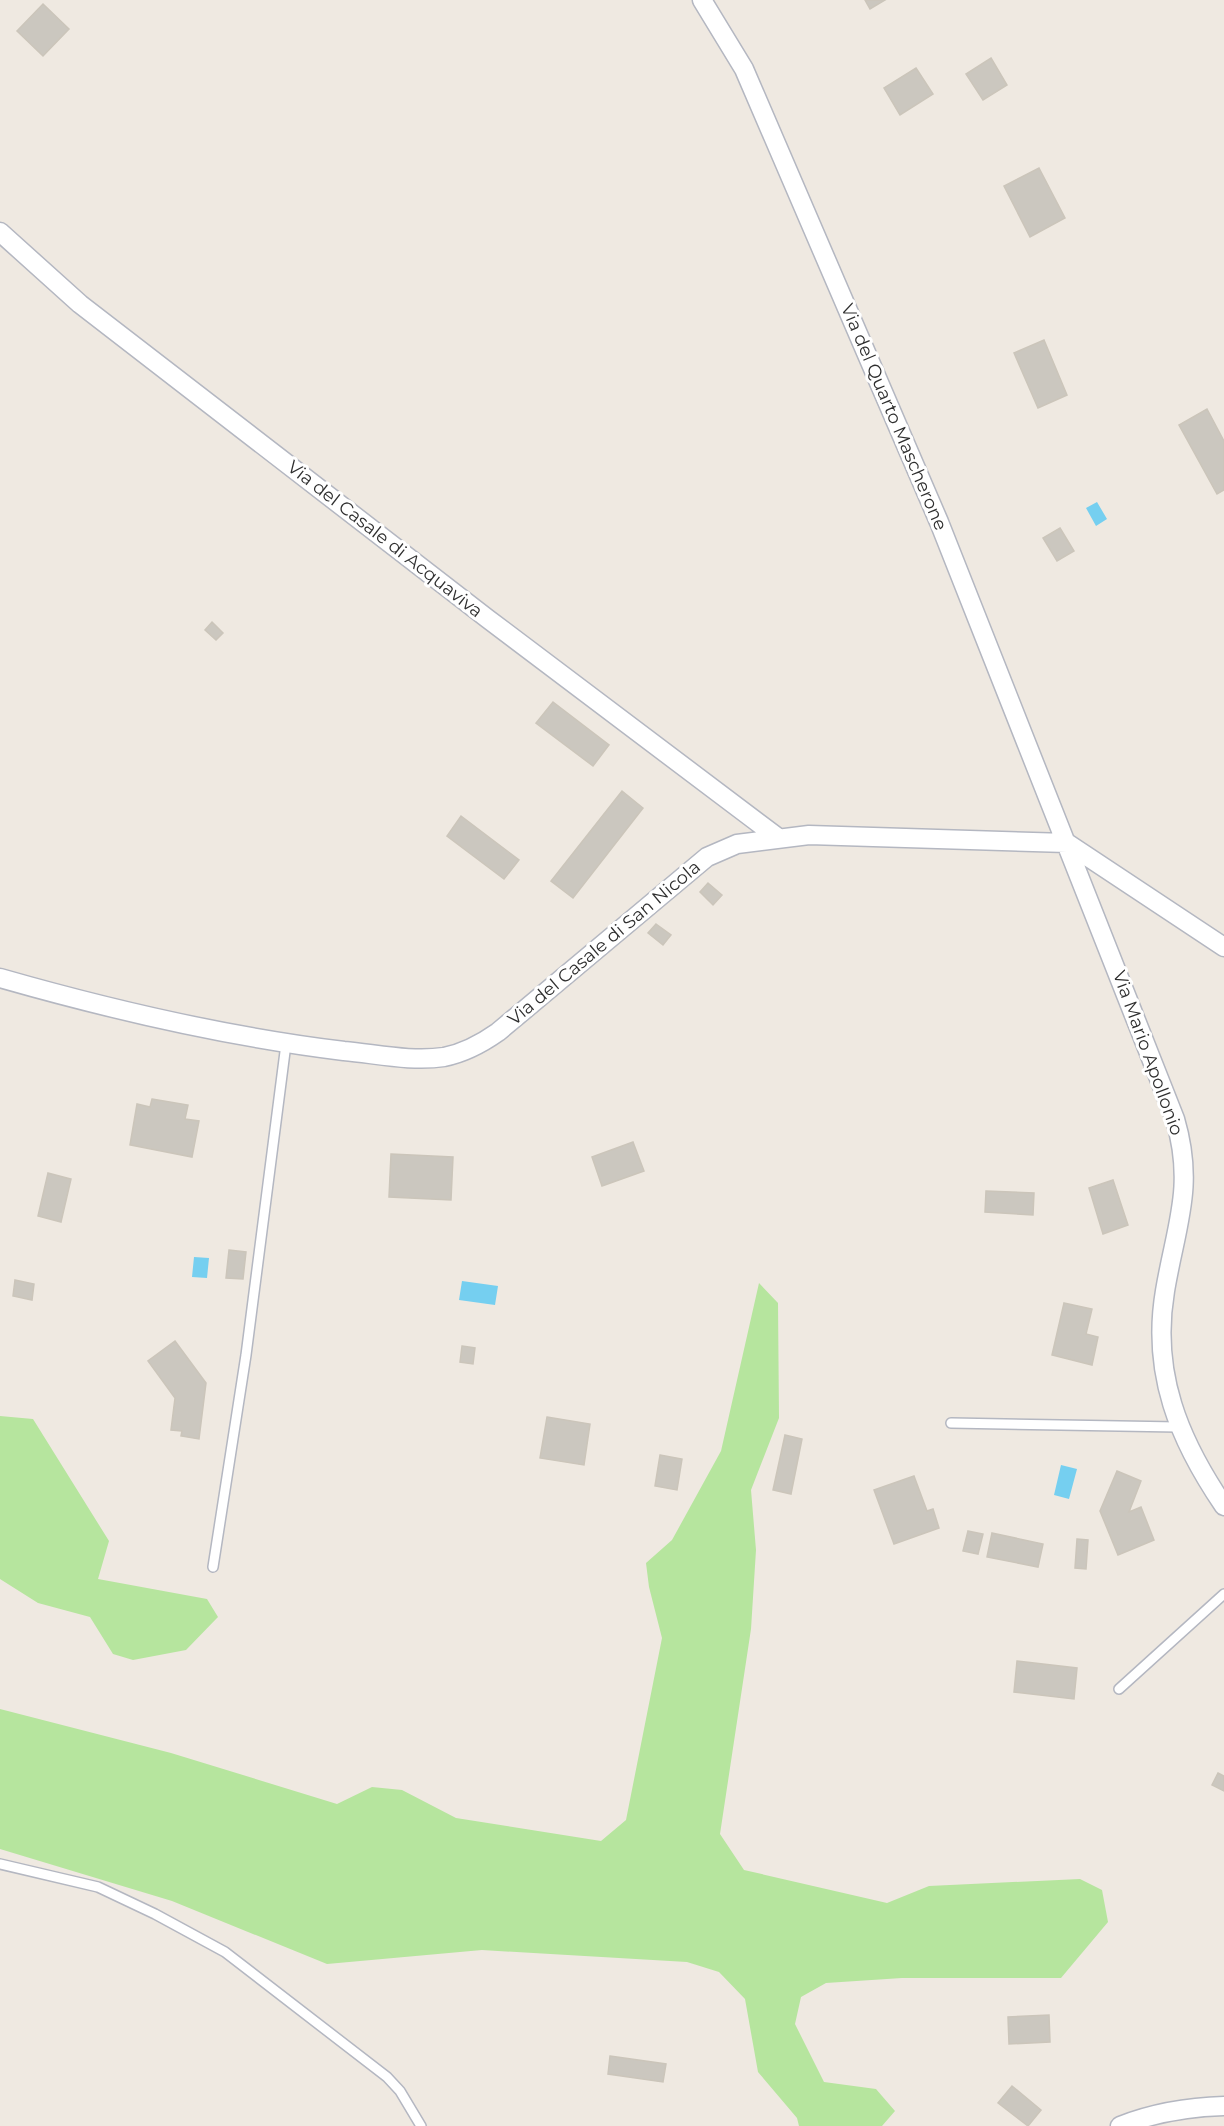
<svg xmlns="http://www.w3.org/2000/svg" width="1224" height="2126" viewBox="0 0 1224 2126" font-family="Montserrat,sans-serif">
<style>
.green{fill:#b6e59e}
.water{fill:#75cff0}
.building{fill:#cbc7bf;stroke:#cbc5ba;stroke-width:1.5}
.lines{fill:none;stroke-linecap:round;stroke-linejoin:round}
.service-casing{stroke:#b4b7c1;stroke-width:12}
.minor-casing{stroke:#b4b7c1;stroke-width:21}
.service{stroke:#fff;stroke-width:9}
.minor{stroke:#fff;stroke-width:18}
.labels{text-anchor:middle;stroke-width:6;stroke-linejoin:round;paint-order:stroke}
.street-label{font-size:18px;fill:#2e2e2e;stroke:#fff}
</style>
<rect width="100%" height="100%" fill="#efe9e1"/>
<path class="green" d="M 759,1283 L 778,1303 L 779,1418 L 751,1490 L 756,1550 L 751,1629 L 720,1834 L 744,1870 L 887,1903 L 929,1886 L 1080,1879 L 1102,1890 L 1108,1922 L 1061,1978 L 902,1978 L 826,1983 L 801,1997 L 795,2024 L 824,2082 L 876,2089 L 895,2111 L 882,2126 L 799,2126 L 797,2118 L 758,2072 L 745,1999 L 719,1972 L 687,1962 L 482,1950 L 327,1964 L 172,1901 L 0,1849 L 0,1709 L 171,1753 L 337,1804 L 372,1787 L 402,1790 L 456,1818 L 601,1841 L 626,1820 L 662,1638 L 649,1587 L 646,1563 L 672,1540 L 721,1451 Z
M 0,1416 L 33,1419 L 109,1541 L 98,1579 L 207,1599 L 218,1617 L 186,1650 L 133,1660 L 113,1654 L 90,1617 L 38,1603 L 0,1579 Z"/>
<path class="water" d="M 1097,502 L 1107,519 L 1096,526 L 1086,508 Z
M 194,1257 L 209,1258 L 207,1278 L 192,1277 Z
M 462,1281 L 498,1286 L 495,1305 L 459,1300 Z
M 1061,1465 L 1077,1469 L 1069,1499 L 1054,1495 Z"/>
<path class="building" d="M 865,0 L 885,0 L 870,9 Z
M 43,4 L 69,29 L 43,56 L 17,31 Z
M 991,58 L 1007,85 L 983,100 L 966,74 Z
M 916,68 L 933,94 L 900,115 L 884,88 Z
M 1039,168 L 1065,218 L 1030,237 L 1004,186 Z
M 1044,340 L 1067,395 L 1038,408 L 1014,353 Z
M 1207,409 L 1224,441 L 1224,490 L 1217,494 L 1179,425 Z
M 1060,528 L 1074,551 L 1057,561 L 1043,538 Z
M 212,622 L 223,633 L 216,640 L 205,630 Z
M 553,702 L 609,745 L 593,766 L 536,723 Z
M 622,791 L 643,808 L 573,898 L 551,881 Z
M 461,816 L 519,860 L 504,879 L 447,836 Z
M 708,883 L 722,895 L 713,905 L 700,892 Z
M 656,924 L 671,935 L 663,945 L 648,933 Z
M 152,1099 L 188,1105 L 185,1119 L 199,1121 L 192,1157 L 130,1145 L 137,1104 L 150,1107 Z
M 633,1142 L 644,1171 L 602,1186 L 592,1157 Z
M 391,1154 L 453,1157 L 451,1200 L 389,1197 Z
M 48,1173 L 71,1179 L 61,1222 L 38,1216 Z
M 1113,1180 L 1128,1225 L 1103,1234 L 1089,1188 Z
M 986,1191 L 1034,1193 L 1033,1215 L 985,1212 Z
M 229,1250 L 246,1252 L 243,1279 L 226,1278 Z
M 15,1280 L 34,1284 L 32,1300 L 13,1296 Z
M 1064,1303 L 1092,1309 L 1086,1334 L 1098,1337 L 1092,1365 L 1052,1355 Z
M 175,1341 L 206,1383 L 199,1439 L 181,1436 L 182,1431 L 171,1430 L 175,1398 L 148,1361 Z
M 462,1346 L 475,1348 L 473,1364 L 460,1362 Z
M 547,1417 L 590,1424 L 584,1465 L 540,1458 Z
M 785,1435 L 802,1439 L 791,1494 L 773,1490 Z
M 660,1455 L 682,1459 L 677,1490 L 655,1486 Z
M 1117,1471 L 1141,1481 L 1129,1512 L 1141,1507 L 1154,1540 L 1118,1555 L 1100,1511 Z
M 914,1476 L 927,1511 L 933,1509 L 939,1528 L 894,1544 L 874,1490 Z
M 968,1531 L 983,1534 L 978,1554 L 963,1551 Z
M 992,1533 L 1043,1544 L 1038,1567 L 987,1557 Z
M 1077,1539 L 1088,1540 L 1086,1569 L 1075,1568 Z
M 1017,1661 L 1077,1668 L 1074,1699 L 1014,1692 Z
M 1218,1773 L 1224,1776 L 1224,1791 L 1212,1785 Z
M 1049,2015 L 1050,2042 L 1009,2044 L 1008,2017 Z
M 610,2056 L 666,2064 L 663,2082 L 608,2074 Z
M 1012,2086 L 1041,2110 L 1028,2126 L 998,2103 Z"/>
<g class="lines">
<defs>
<path id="service" d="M 951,1423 L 1178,1427
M 213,1567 L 246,1355 L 286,1044
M 1119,1689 L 1224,1594
M 0,1864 L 98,1887 L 155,1914 L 225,1952 L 387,2077 L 400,2091 L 421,2126"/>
<path id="minor" d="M 702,0 L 744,69 L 939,522 L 1175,1119 C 1195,1187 1176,1225 1165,1291 C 1151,1373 1179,1440 1224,1506
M 0,232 L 80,304 L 488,619 L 777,837
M 0,978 C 112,1010 228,1037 344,1051 C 377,1054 412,1062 444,1057 C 464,1053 481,1044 498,1032 L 707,857 L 737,844 L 809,835 L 1067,843 L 1224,947
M 1120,2126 C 1153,2113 1188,2107 1224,2106"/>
</defs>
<use href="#service" class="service-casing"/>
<use href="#minor" class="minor-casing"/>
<use href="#service" class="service"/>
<use href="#minor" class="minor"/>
</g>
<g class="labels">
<g class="street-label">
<text transform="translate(894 417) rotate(67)" y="6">Via del Quarto Mascherone</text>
<text transform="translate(385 539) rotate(38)" y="6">Via del Casale di Acquaviva</text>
<text transform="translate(604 943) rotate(-40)" y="6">Via del Casale di San Nicola</text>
<text transform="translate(1148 1053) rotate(70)" y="6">Via Mario Apollonio</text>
</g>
</g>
</svg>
